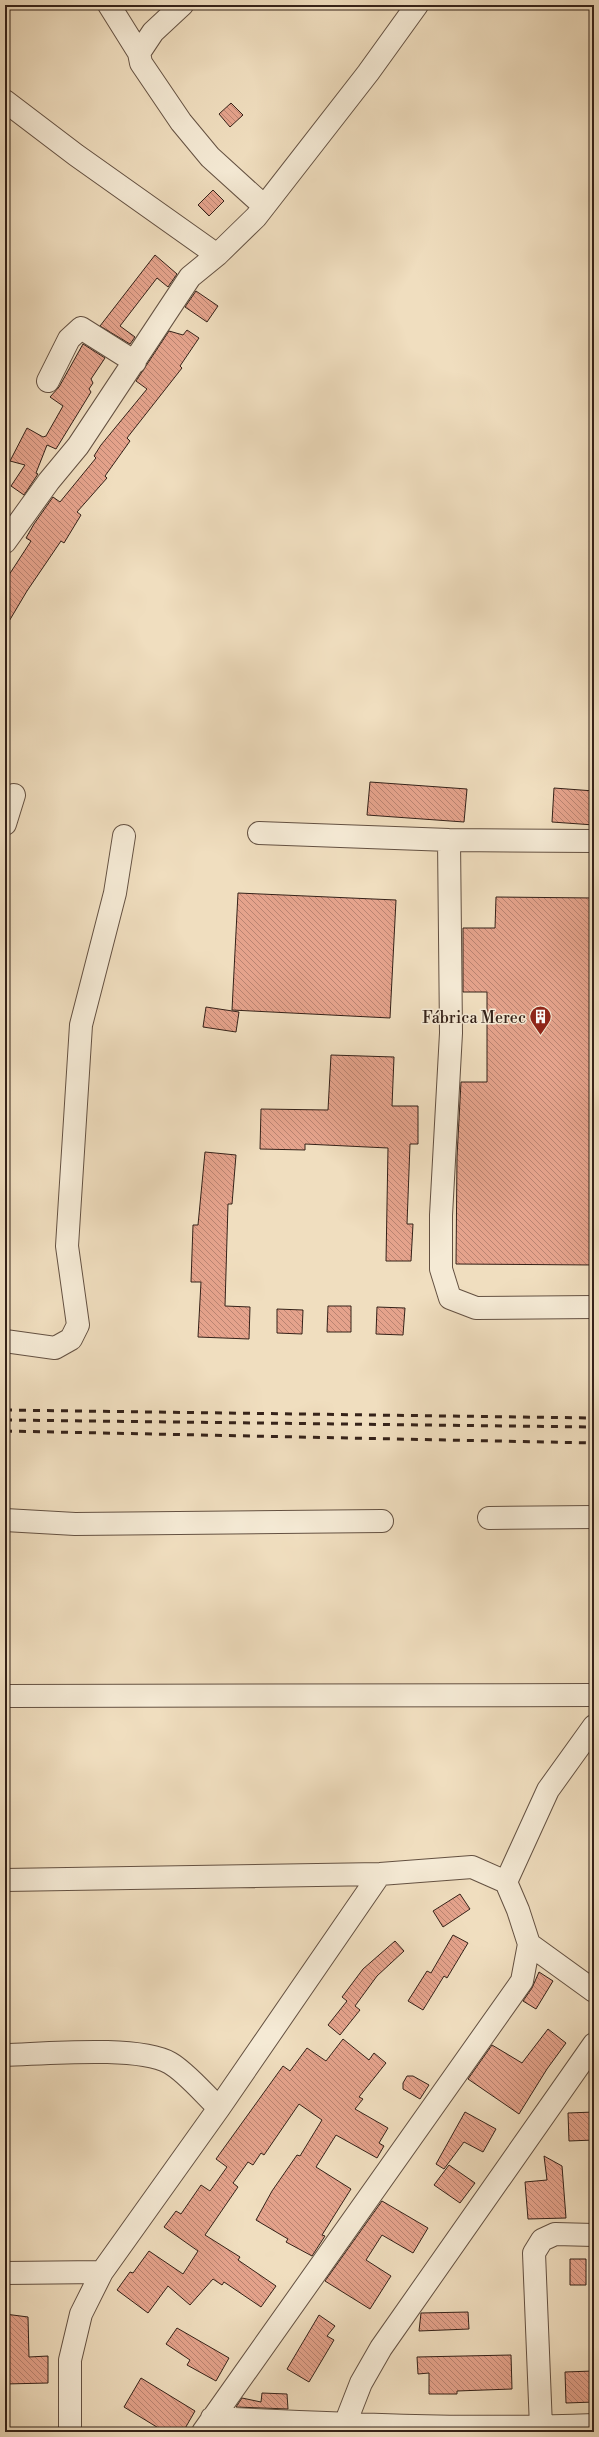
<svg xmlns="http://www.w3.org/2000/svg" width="599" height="2437" viewBox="0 0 599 2437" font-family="'Libre Bodoni',serif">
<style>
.building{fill:url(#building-back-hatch);stroke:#352219}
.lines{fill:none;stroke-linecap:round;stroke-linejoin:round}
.minor-casing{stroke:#645142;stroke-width:24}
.minor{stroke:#f5ead5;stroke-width:22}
.rail{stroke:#352219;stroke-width:3;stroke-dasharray:7 7;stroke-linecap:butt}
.labels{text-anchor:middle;stroke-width:3;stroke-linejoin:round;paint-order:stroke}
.poi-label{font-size:16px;fill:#352219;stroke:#f5ead5;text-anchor:end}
</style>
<defs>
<pattern id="building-back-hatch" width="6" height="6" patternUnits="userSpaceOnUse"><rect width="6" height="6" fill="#e5a38c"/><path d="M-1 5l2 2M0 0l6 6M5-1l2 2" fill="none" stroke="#ba8472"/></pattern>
</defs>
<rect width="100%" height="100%" fill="#f0debf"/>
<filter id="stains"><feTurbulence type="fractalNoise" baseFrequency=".005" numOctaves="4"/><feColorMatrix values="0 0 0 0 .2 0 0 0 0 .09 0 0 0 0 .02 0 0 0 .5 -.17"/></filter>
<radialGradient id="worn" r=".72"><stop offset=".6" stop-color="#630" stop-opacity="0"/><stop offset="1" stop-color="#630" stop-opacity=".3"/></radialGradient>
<path class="building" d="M 231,103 L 243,115 L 230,127 L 219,114 Z
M 213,190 L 224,201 L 209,216 L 198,205 Z
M 155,255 L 177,274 L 168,287 L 157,278 L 120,326 L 135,337 L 130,344 L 100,326 Z
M 196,291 L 218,306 L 207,322 L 185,307 Z
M 187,330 L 199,338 L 180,366 L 182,368 L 127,438 L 130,441 L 105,476 L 107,478 L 77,512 L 81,515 L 64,543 L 61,541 L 27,591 L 5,628 L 5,581 L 31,541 L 26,538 L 34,524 L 53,497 L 60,502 L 96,458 L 94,456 L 101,445 L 147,389 L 136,381 L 169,331 L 183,335 Z
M 83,344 L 105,358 L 91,379 L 93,383 L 89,389 L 91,392 L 56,449 L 47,445 L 36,473 L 38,474 L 24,495 L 11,486 L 25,465 L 10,461 L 27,428 L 43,437 L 46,436 L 63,406 L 50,397 L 59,387 Z
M 370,782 L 467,789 L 464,822 L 367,815 Z
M 554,788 L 594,791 L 594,825 L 552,822 Z
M 238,893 L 396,900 L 390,1018 L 232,1010 Z
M 496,897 L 594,898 L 594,1265 L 456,1264 L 457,1157 L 461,1082 L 487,1082 L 487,992 L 463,992 L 463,928 L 495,928 Z
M 206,1007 L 239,1012 L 236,1032 L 203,1027 Z
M 331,1055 L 394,1057 L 392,1106 L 418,1106 L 418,1144 L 410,1144 L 407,1224 L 413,1224 L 411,1261 L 386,1261 L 388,1148 L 305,1144 L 305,1150 L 260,1149 L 261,1109 L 328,1110 Z
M 205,1152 L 236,1155 L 232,1204 L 228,1204 L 225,1306 L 250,1307 L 249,1339 L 198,1337 L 201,1282 L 191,1282 L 193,1225 L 198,1225 Z
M 328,1306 L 351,1306 L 351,1332 L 327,1332 Z
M 377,1307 L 405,1308 L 403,1335 L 376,1334 Z
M 277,1309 L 303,1310 L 302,1334 L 277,1333 Z
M 460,1894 L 470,1909 L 443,1927 L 433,1911 Z
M 453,1935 L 468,1943 L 447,1978 L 444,1976 L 423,2010 L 408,2001 L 427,1971 L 431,1973 Z
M 395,1941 L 404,1951 L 377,1976 L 355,2006 L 360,2010 L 340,2035 L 328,2025 L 347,2001 L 342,1997 L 363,1969 Z
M 539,1972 L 553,1981 L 536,2009 L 523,2001 L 532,1988 Z
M 548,2029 L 566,2043 L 547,2069 L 519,2114 L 468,2079 L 492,2045 L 522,2063 Z
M 343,2039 L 369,2060 L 374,2053 L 386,2063 L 359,2097 L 363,2099 L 355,2109 L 388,2128 L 379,2143 L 384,2146 L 377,2158 L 336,2135 L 316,2167 L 351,2189 L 322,2235 L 325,2236 L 312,2256 L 286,2242 L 288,2239 L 256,2220 L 272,2191 L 297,2155 L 300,2156 L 322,2120 L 299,2104 L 264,2155 L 261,2153 L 253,2165 L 248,2162 L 233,2183 L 238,2187 L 205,2235 L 240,2257 L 238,2260 L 276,2286 L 261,2307 L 224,2282 L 222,2285 L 213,2279 L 190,2305 L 168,2286 L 148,2313 L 117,2290 L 130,2272 L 133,2273 L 149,2251 L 183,2274 L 198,2251 L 164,2227 L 176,2211 L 181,2214 L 201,2185 L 210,2191 L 227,2167 L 216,2159 L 283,2066 L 290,2071 L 307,2048 L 326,2061 Z
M 407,2076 L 413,2076 L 429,2085 L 420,2099 L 403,2089 L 403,2083 Z
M 465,2112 L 496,2129 L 483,2152 L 464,2142 L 444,2169 L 436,2164 Z
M 594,2112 L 594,2140 L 569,2141 L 568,2113 Z
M 544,2156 L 562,2166 L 566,2218 L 528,2219 L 525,2182 L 547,2180 Z
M 449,2165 L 475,2183 L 460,2203 L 434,2185 Z
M 382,2201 L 428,2228 L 413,2253 L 382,2235 L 366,2260 L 391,2276 L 370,2309 L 325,2281 Z
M 570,2259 L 586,2259 L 586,2285 L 570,2285 Z
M 468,2312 L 469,2329 L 419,2331 L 421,2313 Z
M 5,2314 L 28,2317 L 29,2357 L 48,2356 L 48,2383 L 5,2384 Z
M 319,2315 L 335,2326 L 327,2336 L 334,2340 L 309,2382 L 287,2369 Z
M 177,2328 L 229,2358 L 216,2381 L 187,2365 L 190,2360 L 166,2344 Z
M 511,2355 L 512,2389 L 457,2391 L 457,2394 L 429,2394 L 429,2373 L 418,2374 L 417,2357 Z
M 593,2371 L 594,2402 L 566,2403 L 565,2372 Z
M 141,2378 L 195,2411 L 183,2432 L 165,2432 L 124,2407 Z
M 262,2393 L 287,2394 L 288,2409 L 236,2407 L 242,2398 L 261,2402 Z"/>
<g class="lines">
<defs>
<path id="minor" d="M 109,5 L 139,53 L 141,63 L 181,122 L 210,157 L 264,206
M 139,53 L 153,32 L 182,5
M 5,101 L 76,155 L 217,255
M 48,381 L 69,339 L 81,328 L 135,362
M 5,542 L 49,481 L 78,446 L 190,277 L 217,255 L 256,217 L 368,73 L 417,5
M 5,824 L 14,795
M 259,833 L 449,840 L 594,841
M 449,840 L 451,1033 L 441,1215 L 441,1269 L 450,1298 L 476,1308 L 594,1307
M 5,1341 L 55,1348 L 71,1339 L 78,1325 L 67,1246 L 81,1025 L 115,893 L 124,836
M 489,1518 L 594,1517
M 5,1520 L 75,1524 L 382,1521
M 5,1696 L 594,1695
M 5,1880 L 380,1874 L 472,1867 L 506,1882 L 518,1910 L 529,1944 L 522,1981 L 203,2432
M 506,1882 L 548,1790 L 594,1726
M 529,1944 L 594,1991
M 5,2055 C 44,2054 138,2045 170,2063 C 186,2072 205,2095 219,2108
M 5,2273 L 102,2272
M 212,2418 C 339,2424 467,2430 594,2425
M 345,2424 L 361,2383 L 381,2348 L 594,2044
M 541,2427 L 534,2253 L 542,2240 L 555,2234 L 594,2235
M 70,2432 L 70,2360 L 81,2314 L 102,2272 L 219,2108 L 380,1874"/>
</defs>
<use href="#minor" class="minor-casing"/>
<use href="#minor" class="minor"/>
<path class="rail" d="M 5,1410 L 594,1418
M 5,1420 L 594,1427
M 5,1431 L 594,1443"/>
</g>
<defs>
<symbol id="building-pin" viewBox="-11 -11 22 30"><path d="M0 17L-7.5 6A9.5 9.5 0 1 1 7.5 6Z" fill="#8f2418" stroke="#f5ead5"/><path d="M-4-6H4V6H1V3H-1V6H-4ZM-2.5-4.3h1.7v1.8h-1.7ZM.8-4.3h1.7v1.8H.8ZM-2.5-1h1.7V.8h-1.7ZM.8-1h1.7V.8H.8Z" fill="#fff"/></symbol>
</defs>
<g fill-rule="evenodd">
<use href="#building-pin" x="528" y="1004" width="25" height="34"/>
</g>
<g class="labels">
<g class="poi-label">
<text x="526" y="1023">Fábrica Merec</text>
</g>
</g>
<rect width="599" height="2437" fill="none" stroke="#f0debf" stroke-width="20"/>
<rect x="6" y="6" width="587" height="2425" fill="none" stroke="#352219" stroke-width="2"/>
<rect x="10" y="10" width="579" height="2417" fill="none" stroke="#352219"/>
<rect width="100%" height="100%" filter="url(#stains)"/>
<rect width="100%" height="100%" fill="url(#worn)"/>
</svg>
